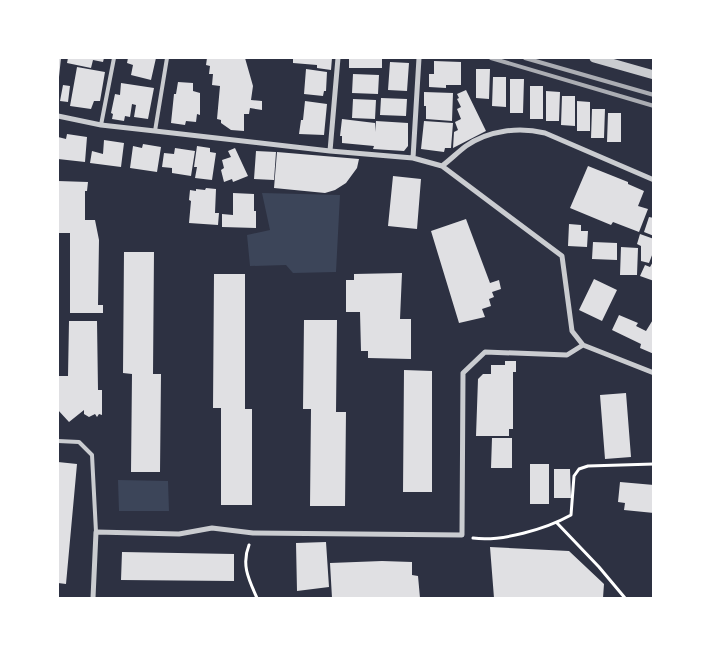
<svg xmlns="http://www.w3.org/2000/svg" width="711" height="656" viewBox="0 0 711 656" font-family="'Alegreya Sans',sans-serif">
<style>
.green{fill:#3c4559}
.building{fill:#e0e0e3}
.lines{fill:none;stroke-linecap:round;stroke-linejoin:round}
.path{stroke:#fff;stroke-width:3}
.service{stroke:#caccd0;stroke-width:4}
.minor{stroke:#caccd0;stroke-width:5}
.tertiary{stroke:#caccd0;stroke-width:9}
.rail{stroke:#abadb3;stroke-width:4}
</style>
<rect width="100%" height="100%" fill="#2d3142"/>
<path class="green" d="M 262,193 L 340,195 L 336,272 L 293,273 L 286,265 L 250,266 L 247,235 L 270,230 Z
M 118,480 L 168,481 L 169,511 L 119,511 Z"/>
<path class="building" d="M 58,58 L 61,58 L 59,77 L 58,76 Z
M 68,58 L 104,58 L 103,62 L 93,60 L 91,68 L 67,63 Z
M 128,58 L 156,58 L 151,80 L 131,75 L 133,65 L 127,63 Z
M 207,58 L 245,58 L 253,86 L 251,100 L 262,101 L 262,110 L 250,108 L 249,114 L 244,114 L 244,131 L 231,130 L 221,123 L 221,120 L 217,119 L 220,86 L 212,85 L 213,74 L 209,74 L 210,66 L 206,65 Z
M 293,58 L 332,58 L 331,70 L 317,68 L 317,65 L 293,63 Z
M 349,58 L 382,58 L 382,68 L 349,68 Z
M 434,61 L 461,62 L 461,85 L 446,85 L 446,88 L 429,87 L 429,74 L 434,74 Z
M 390,62 L 409,63 L 407,91 L 388,90 Z
M 77,67 L 105,72 L 100,101 L 94,101 L 91,109 L 70,106 Z
M 306,69 L 327,72 L 326,91 L 324,91 L 323,96 L 304,94 Z
M 476,69 L 490,69 L 489,99 L 476,98 Z
M 353,74 L 379,75 L 378,94 L 352,93 Z
M 493,77 L 506,77 L 506,107 L 492,106 Z
M 510,79 L 524,79 L 523,113 L 510,113 Z
M 178,82 L 193,83 L 193,91 L 200,93 L 200,115 L 197,114 L 196,122 L 186,121 L 185,125 L 171,123 L 174,94 L 176,94 Z
M 121,83 L 154,88 L 148,119 L 134,117 L 136,105 L 132,104 L 130,117 L 125,116 L 124,121 L 112,119 L 113,114 L 111,113 L 115,94 L 120,95 Z
M 63,85 L 70,86 L 68,102 L 60,101 Z
M 530,86 L 543,86 L 543,119 L 530,119 Z
M 466,90 L 486,131 L 453,148 L 454,132 L 458,130 L 455,122 L 461,119 L 457,109 L 461,107 L 457,99 L 459,98 L 457,94 Z
M 546,91 L 560,92 L 559,121 L 546,121 Z
M 424,92 L 453,93 L 452,121 L 426,119 L 426,106 L 424,106 Z
M 562,96 L 575,96 L 575,126 L 561,125 Z
M 381,98 L 407,99 L 406,116 L 380,115 Z
M 353,99 L 376,100 L 375,119 L 352,118 Z
M 305,101 L 327,104 L 324,135 L 299,134 L 301,120 L 303,120 Z
M 577,101 L 590,102 L 590,131 L 577,131 Z
M 592,109 L 605,109 L 604,138 L 591,138 Z
M 608,113 L 621,113 L 621,142 L 607,142 Z
M 342,119 L 375,123 L 375,132 L 376,121 L 408,123 L 408,146 L 404,151 L 373,149 L 374,146 L 342,143 L 342,136 L 340,136 Z
M 424,121 L 453,123 L 451,148 L 445,148 L 444,152 L 421,149 Z
M 67,134 L 87,137 L 85,162 L 58,159 L 58,137 L 66,139 Z
M 104,140 L 124,143 L 121,167 L 90,163 L 92,151 L 103,154 Z
M 143,144 L 161,147 L 157,172 L 130,168 L 133,146 L 142,148 Z
M 197,146 L 210,148 L 210,152 L 216,153 L 212,180 L 195,178 L 197,167 L 194,167 Z
M 175,148 L 195,151 L 191,176 L 172,173 L 172,168 L 162,167 L 164,153 L 174,154 Z
M 235,148 L 248,176 L 233,182 L 232,179 L 224,182 L 221,170 L 224,168 L 222,160 L 231,157 L 228,151 Z
M 256,151 L 276,152 L 274,180 L 254,179 Z
M 277,152 L 359,159 L 357,168 L 346,183 L 335,190 L 325,193 L 274,188 Z
M 588,166 L 628,182 L 628,184 L 644,191 L 638,206 L 648,209 L 639,232 L 613,222 L 611,225 L 570,208 Z
M 393,176 L 421,179 L 417,229 L 388,226 Z
M 58,181 L 88,182 L 87,191 L 85,191 L 85,220 L 95,220 L 99,240 L 98,305 L 103,305 L 103,313 L 70,313 L 70,233 L 58,233 Z
M 206,188 L 216,189 L 215,213 L 219,213 L 218,225 L 189,223 L 191,201 L 189,200 L 190,190 L 196,191 L 196,189 L 205,190 Z
M 233,193 L 254,194 L 254,211 L 256,211 L 256,228 L 222,227 L 222,214 L 233,215 Z
M 649,217 L 654,218 L 654,236 L 644,232 Z
M 466,219 L 490,283 L 499,280 L 501,289 L 492,292 L 494,297 L 489,299 L 491,306 L 482,309 L 485,317 L 459,323 L 431,231 Z
M 569,224 L 581,225 L 581,231 L 588,231 L 587,247 L 568,246 Z
M 640,234 L 654,239 L 654,250 L 649,263 L 641,261 L 641,246 L 637,244 Z
M 593,242 L 617,243 L 617,260 L 592,259 Z
M 621,247 L 638,248 L 637,275 L 620,275 Z
M 124,252 L 154,252 L 153,374 L 161,374 L 160,472 L 131,472 L 132,374 L 123,373 Z
M 654,260 L 654,281 L 640,276 L 645,265 L 650,267 Z
M 402,273 L 400,319 L 411,319 L 411,359 L 368,358 L 368,351 L 361,351 L 360,312 L 346,312 L 346,280 L 354,280 L 354,274 Z
M 214,274 L 245,274 L 245,409 L 252,409 L 252,505 L 221,505 L 221,408 L 213,408 Z
M 594,279 L 617,290 L 602,321 L 579,310 Z
M 619,315 L 638,323 L 636,326 L 646,331 L 654,318 L 654,354 L 640,348 L 641,344 L 612,330 Z
M 304,320 L 337,320 L 336,412 L 346,412 L 345,506 L 310,506 L 311,409 L 303,409 Z
M 69,321 L 97,321 L 98,390 L 102,390 L 102,415 L 99,414 L 97,417 L 95,414 L 89,417 L 84,414 L 84,410 L 69,422 L 58,410 L 58,376 L 68,376 Z
M 505,361 L 516,361 L 516,372 L 513,372 L 513,429 L 509,429 L 509,436 L 476,436 L 478,379 L 483,374 L 491,374 L 491,365 L 505,365 Z
M 404,370 L 432,371 L 432,492 L 403,492 Z
M 626,393 L 631,457 L 605,459 L 600,395 Z
M 492,438 L 512,438 L 512,468 L 491,468 Z
M 58,462 L 77,464 L 66,584 L 58,583 Z
M 530,464 L 549,464 L 549,504 L 530,504 Z
M 554,469 L 570,469 L 571,498 L 554,498 Z
M 620,482 L 654,485 L 654,513 L 624,510 L 625,503 L 618,502 Z
M 326,542 L 329,587 L 297,591 L 296,543 Z
M 490,547 L 569,551 L 604,584 L 603,598 L 494,598 Z
M 122,552 L 234,554 L 234,581 L 121,580 Z
M 382,561 L 412,562 L 412,575 L 418,576 L 420,598 L 332,598 L 330,563 Z"/>
<g class="lines">
<path class="path" d="M 557,523 L 599,567 L 625,598
M 473,538 C 501,542 546,529 571,515 L 574,476 L 579,469 L 588,466 L 654,464
M 249,545 C 241,565 249,580 257,598"/>
<path class="service" d="M 101,125 L 114,58
M 155,131 L 167,58
M 58,441 L 79,442 L 92,455 L 96,532"/>
<path class="minor" d="M 58,116 L 101,125 L 155,131 L 330,151 L 413,158 L 442,166 L 562,256 L 572,331 L 583,345 L 654,373
M 330,151 L 338,58
M 413,158 L 419,58
M 442,166 C 450,160 458,152 466,146 C 489,130 519,127 545,133 L 654,180
M 93,598 L 96,532 L 179,534 L 212,528 L 253,533 L 462,535 L 463,373 L 485,352 L 567,355 L 583,345"/>
<path class="tertiary" d="M 594,58 L 654,75"/>
<path class="rail" d="M 491,58 L 654,106
M 525,58 L 654,95"/>
</g>
<rect width="711" height="656" fill="none" stroke="#ffffff" stroke-width="118"/>
</svg>
